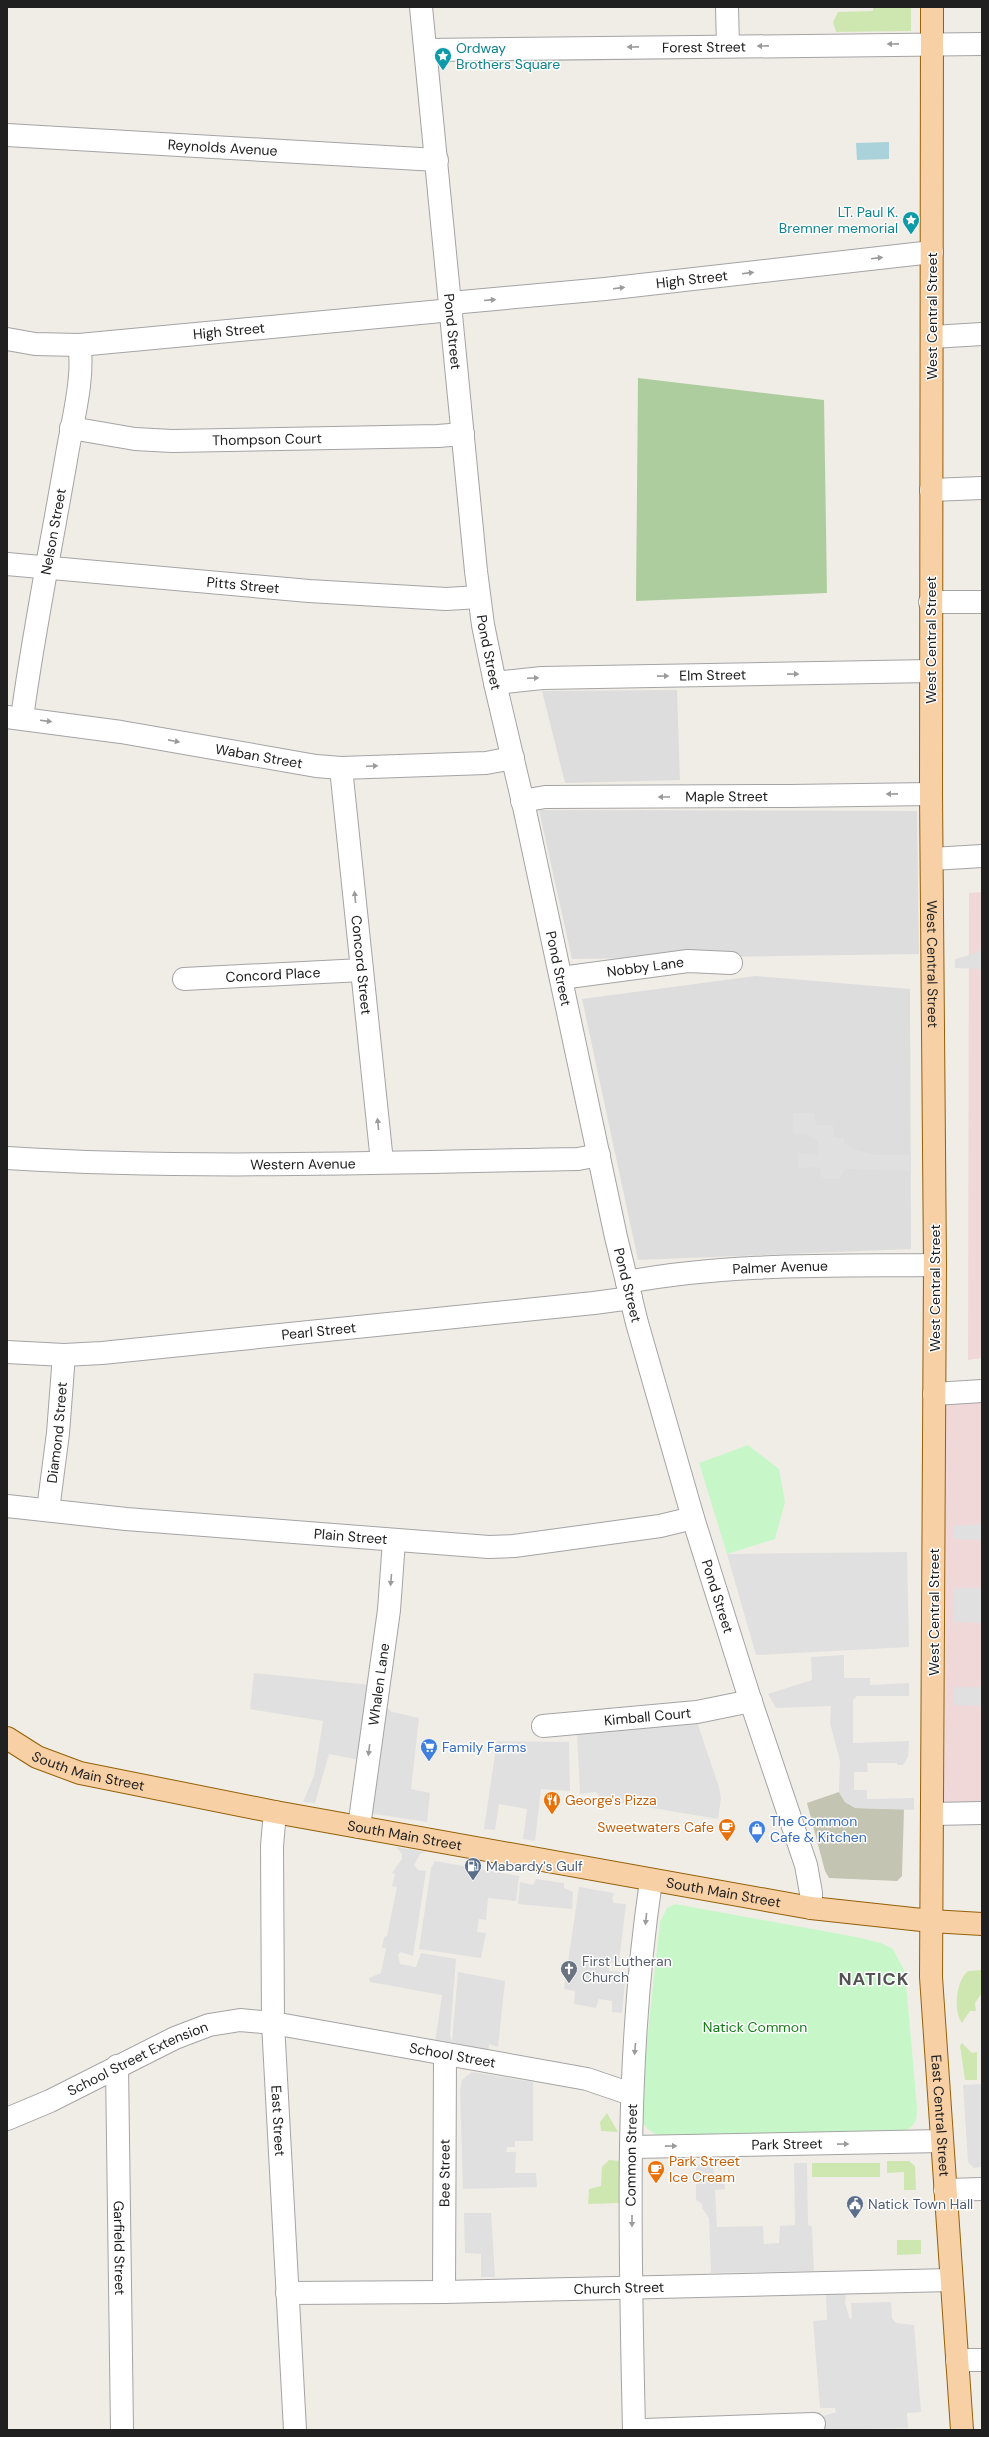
<svg xmlns="http://www.w3.org/2000/svg" width="989" height="2437" viewBox="0 0 989 2437" font-family="'DM Sans',sans-serif">
<style>
.residential{fill:#dedddd}
.commercial{fill:#f0d8d8}
.construction{fill:#c4c4b3}
.grass{fill:#cee7b0}
.forest{fill:#aecd9e}
.park{fill:#c7f7c9}
.parking{fill:#e0e0e0}
.water{fill:#aad2db}
.lines{fill:none;stroke-linecap:round;stroke-linejoin:round}
.minor-casing{stroke:#a4a4a4;stroke-width:24}
.major-casing{stroke:#946008;stroke-width:24}
.minor{stroke:#fff;stroke-width:22}
.major{stroke:#f7d0a5;stroke-width:22}
.oneway{fill:#9b9b9b}
.labels{text-anchor:middle;stroke-width:3;stroke-linejoin:round;paint-order:stroke}
.street-label{font-size:14px;fill:#202020;stroke:#fff}
.culture-label{font-size:14px;fill:#0d838f;stroke:#fff;text-anchor:start}
.shop-label{font-size:14px;fill:#366cbe;stroke:#fff;text-anchor:start}
.food-label{font-size:14px;fill:#c56008;stroke:#fff;text-anchor:start}
.service-label{font-size:14px;fill:#4e5e75;stroke:#fff;text-anchor:start}
.worship-label{font-size:14px;fill:#5b616d;stroke:#fff;text-anchor:start}
.park-label{font-size:14px;fill:#127b16;stroke:#fff}
.district-label{font-size:18px;font-weight:bold;letter-spacing:1px;fill:#535353;stroke:#fff}
</style>
<rect width="100%" height="100%" fill="#f0ede7"/>
<path class="residential" d="M 677,690 L 680,780 L 565,783 L 542,691 Z
M 539,810 L 917,811 L 919,954 L 572,959 Z
M 755,976 L 910,989 L 911,1249 L 638,1260 L 582,999 Z"/>
<path class="commercial" d="M 982,892 L 982,1358 L 968,1360 L 969,893 Z
M 982,1397 L 982,1804 L 944,1803 L 946,1400 Z"/>
<path class="construction" d="M 839,1792 L 845,1802 L 856,1808 L 904,1809 L 902,1876 L 897,1881 L 829,1878 L 825,1871 L 807,1803 Z"/>
<path class="grass" d="M 873,7 L 911,7 L 911,31 L 836,32 L 833,22 L 838,12 L 873,11 Z
M 982,1970 L 982,1993 L 975,2003 L 976,2011 L 970,2011 L 962,2023 C 953,2012 956,1980 968,1971 Z
M 962,2043 L 972,2053 L 977,2052 L 977,2080 L 965,2080 L 960,2046 Z
M 607,2113 L 618,2132 L 601,2131 L 600,2122 Z
M 609,2160 L 620,2161 L 620,2203 L 588,2204 L 589,2189 L 601,2186 L 602,2167 Z
M 887,2161 L 909,2161 L 915,2166 L 916,2190 L 904,2190 L 904,2172 L 887,2173 Z
M 812,2163 L 880,2163 L 880,2177 L 812,2177 Z
M 897,2240 L 921,2240 L 921,2254 L 897,2255 Z"/>
<path class="forest" d="M 638,378 L 824,400 L 827,593 L 636,601 Z"/>
<path class="park" d="M 748,1445 L 779,1469 L 785,1502 L 775,1539 L 727,1554 L 699,1463 Z
M 675,1904 L 856,1937 L 881,1943 L 893,1949 L 905,1972 L 917,2107 C 917,2119 916,2125 905,2131 L 657,2135 C 647,2129 643,2126 639,2114 L 660,1922 L 667,1908 Z"/>
<path class="parking" d="M 982,948 L 982,969 L 955,968 L 955,959 L 977,953 Z
M 793,1113 L 814,1113 L 816,1125 L 833,1125 L 834,1138 L 844,1138 L 844,1143 L 855,1150 L 875,1155 L 911,1155 L 910,1171 L 845,1169 L 840,1179 L 821,1179 L 820,1167 L 799,1168 L 797,1153 L 819,1155 L 819,1148 L 817,1141 L 808,1134 L 793,1133 Z
M 982,1524 L 982,1540 L 953,1539 L 954,1526 Z
M 907,1552 L 909,1647 L 756,1655 L 727,1554 Z
M 953,1588 L 982,1588 L 982,1623 L 953,1622 Z
M 844,1655 L 844,1678 L 870,1678 L 870,1685 L 909,1683 L 909,1696 L 857,1696 L 853,1700 L 853,1743 L 909,1741 L 908,1757 L 903,1765 L 897,1765 L 897,1763 L 867,1763 L 868,1772 L 854,1772 L 854,1790 L 867,1790 L 867,1799 L 914,1798 L 914,1810 L 855,1808 L 845,1802 L 839,1792 L 840,1761 L 830,1723 L 831,1706 L 776,1708 L 768,1694 L 812,1680 L 811,1657 Z
M 254,1673 L 371,1685 L 360,1760 L 329,1754 L 315,1803 L 303,1802 L 314,1776 L 323,1721 L 250,1709 Z
M 953,1687 L 982,1687 L 982,1706 L 953,1705 Z
M 385,1706 L 392,1712 L 419,1718 L 411,1789 L 430,1793 L 427,1822 L 369,1813 Z
M 697,1722 L 719,1787 L 721,1798 L 718,1819 L 599,1799 L 598,1794 L 595,1792 L 580,1794 L 577,1733 Z
M 497,1741 L 569,1742 L 570,1791 L 541,1789 L 535,1841 L 523,1839 L 527,1809 L 499,1804 L 495,1830 L 484,1829 Z
M 396,1847 L 426,1852 L 420,1854 L 414,1865 L 418,1870 L 426,1871 L 413,1956 L 400,1952 L 398,1955 L 400,1964 L 416,1967 L 421,1953 L 456,1959 L 450,2035 L 452,2042 L 458,1972 L 505,1981 L 498,2047 L 489,2044 L 488,2052 L 435,2043 L 442,1995 L 370,1982 L 369,1978 L 381,1973 L 386,1948 L 382,1948 L 384,1937 L 387,1936 L 397,1887 L 392,1886 L 395,1874 L 392,1873 L 402,1859 L 402,1854 Z
M 435,1861 L 519,1876 L 516,1901 L 488,1898 L 486,1920 L 479,1919 L 477,1932 L 486,1933 L 481,1958 L 419,1949 L 431,1868 Z
M 536,1879 L 564,1883 L 564,1888 L 573,1892 L 572,1909 L 518,1904 L 520,1882 L 533,1885 Z
M 579,1887 L 614,1893 L 612,1899 L 614,1903 L 626,1904 L 619,1962 L 609,1963 L 609,1971 L 626,1972 L 622,2013 L 612,2012 L 612,2001 L 599,1999 L 596,2008 L 574,2004 L 575,1991 L 564,1989 Z
M 472,2072 L 533,2082 L 533,2141 L 515,2141 L 515,2147 L 507,2147 L 506,2152 L 516,2152 L 515,2173 L 536,2173 L 537,2187 L 463,2189 L 460,2091 L 462,2080 Z
M 982,2084 L 982,2167 L 974,2168 L 968,2162 L 963,2085 Z
M 794,2163 L 807,2163 L 808,2225 L 812,2227 L 814,2271 L 711,2273 L 709,2218 L 702,2208 L 702,2204 L 696,2200 L 696,2164 L 713,2164 L 714,2176 L 723,2174 L 725,2189 L 715,2190 L 717,2227 L 763,2226 L 764,2244 L 779,2243 L 780,2226 L 795,2225 Z
M 464,2213 L 491,2213 L 495,2277 L 481,2277 L 481,2254 L 465,2253 Z
M 850,2291 L 846,2294 L 845,2303 L 850,2319 L 852,2318 L 851,2303 L 891,2302 L 892,2318 L 896,2323 L 914,2325 L 921,2412 L 907,2413 L 908,2428 L 820,2430 L 820,2417 L 836,2412 L 835,2408 L 820,2408 L 813,2321 L 827,2320 L 826,2295 Z"/>
<path class="water" d="M 889,142 L 889,159 L 857,160 L 856,143 Z"/>
<g class="lines">
<defs>
<g id="minor">
<path id="s1" d="M 421,7 L 476,571 L 483,625 L 495,683 L 525,811 L 616,1237 L 637,1323 L 693,1518 L 749,1696 L 806,1865 L 811,1893 L 811,1908"/>
<path d="M 727,7 L 728,46"/>
<path id="s2" d="M 427,50 L 982,44"/>
<path id="s3" d="M 7,135 L 437,160"/>
<path id="s4" d="M 451,303 L 605,289 L 932,252"/>
<path d="M 932,337 L 982,334"/>
<path id="s5" d="M 7,339 L 35,344 L 79,345 L 452,310"/>
<path id="s6" d="M 71,428 L 135,439 L 172,441 L 438,436 L 463,434"/>
<path d="M 931,490 L 982,488"/>
<path id="s7" d="M 7,564 L 309,591 L 446,599 L 479,597"/>
<path d="M 930,602 L 982,602"/>
<path id="s8" d="M 495,683 L 542,678 L 931,671"/>
<path id="s9" d="M 7,717 L 121,732 L 316,766 L 341,768 L 486,763 L 513,758"/>
<path id="s10" d="M 22,718 C 34,629 52,542 67,454 C 72,424 85,374 79,345"/>
<path id="s11" d="M 341,768 L 382,1162"/>
<path id="s12" d="M 522,801 L 545,797 L 790,796 L 931,794"/>
<path d="M 932,859 L 982,856"/>
<path id="s13" d="M 561,978 L 688,961 L 731,963"/>
<path id="s14" d="M 184,979 L 362,970"/>
<path id="s15" d="M 7,1158 C 197,1170 388,1162 578,1159 L 599,1155"/>
<path id="s16" d="M 627,1282 C 728,1263 832,1266 935,1265"/>
<path id="s17" d="M 7,1352 L 64,1355 L 102,1353 L 594,1303 L 631,1298"/>
<path d="M 934,1394 L 982,1391"/>
<path id="s18" d="M 7,1506 L 126,1519 L 489,1547 L 514,1546 L 660,1526 L 693,1518"/>
<path id="s19" d="M 48,1510 L 58,1433 L 64,1355"/>
<path id="s20" d="M 543,1726 L 697,1712 L 751,1701"/>
<path id="s21" d="M 275,1812 L 272,1846 L 273,2023 L 295,2430"/>
<path d="M 933,1814 L 982,1813"/>
<path id="s22" d="M 359,1827 L 389,1610 L 394,1541"/>
<path id="s23" d="M 117,2066 L 122,2430"/>
<path id="s24" d="M 7,2119 L 50,2101 L 175,2038 L 209,2025 L 240,2020 L 273,2023 L 587,2079 L 631,2094"/>
<path id="s25" d="M 632,2147 L 942,2141"/>
<path d="M 945,2190 L 982,2189"/>
<path id="s26" d="M 444,2292 L 445,2054"/>
<path id="s27" d="M 287,2293 L 444,2292 L 951,2280"/>
<path d="M 957,2360 L 982,2360"/>
<path id="s28" d="M 634,2430 C 630,2247 624,2062 651,1881"/>
<path d="M 644,2430 L 814,2424"/>
</g>
<g id="major">
<path id="s29" d="M 932,7 L 931,794 L 935,1265 L 931,1977 L 962,2430"/>
<path id="s30" d="M 7,1738 L 37,1757 L 80,1773 L 275,1812 L 811,1908 L 931,1921 L 982,1924"/>
</g>
</defs>
<use href="#minor" class="minor-casing"/>
<use href="#major" class="major-casing"/>
<use href="#minor" class="minor"/>
<use href="#major" class="major"/>
</g>
<defs><path id="oneway-solid" d="M-6-.8H1V-3.2L6.5 0L1 3.2V.8H-6Z"/></defs>
<g class="oneway">
<use href="#oneway-solid" transform="translate(893 44) rotate(179)"/>
<use href="#oneway-solid" transform="translate(763 46) rotate(179)"/>
<use href="#oneway-solid" transform="translate(633 47) rotate(179)"/>
<use href="#oneway-solid" transform="translate(877 258) rotate(-7)"/>
<use href="#oneway-solid" transform="translate(748 273) rotate(-7)"/>
<use href="#oneway-solid" transform="translate(619 288) rotate(-7)"/>
<use href="#oneway-solid" transform="translate(490 300) rotate(-5)"/>
<use href="#oneway-solid" transform="translate(793 674) rotate(-1)"/>
<use href="#oneway-solid" transform="translate(663 676) rotate(-1)"/>
<use href="#oneway-solid" transform="translate(533 678) rotate(-3)"/>
<use href="#oneway-solid" transform="translate(46 721) rotate(7)"/>
<use href="#oneway-solid" transform="translate(174 741) rotate(11)"/>
<use href="#oneway-solid" transform="translate(372 766) rotate(-3)"/>
<use href="#oneway-solid" transform="translate(892 794) rotate(179)"/>
<use href="#oneway-solid" transform="translate(664 797) rotate(-180)"/>
<use href="#oneway-solid" transform="translate(355 897) rotate(-96)"/>
<use href="#oneway-solid" transform="translate(378 1124) rotate(-96)"/>
<use href="#oneway-solid" transform="translate(391 1580) rotate(95)"/>
<use href="#oneway-solid" transform="translate(369 1750) rotate(97)"/>
<use href="#oneway-solid" transform="translate(646 1919) rotate(96)"/>
<use href="#oneway-solid" transform="translate(635 2049) rotate(95)"/>
<use href="#oneway-solid" transform="translate(843 2144) rotate(-1)"/>
<use href="#oneway-solid" transform="translate(671 2146) rotate(-1)"/>
<use href="#oneway-solid" transform="translate(632 2221) rotate(90)"/>
</g>
<defs>
<symbol id="sight-pin" viewBox="-11 -11 22 30"><path d="M0 17L-7.5 6A9.5 9.5 0 1 1 7.5 6Z" fill="#0f9aa8" stroke="#fff"/><path d="M0-6L1.8-2.2L6-1.7L2.9 1.2L3.7 5.4L0 3.3L-3.7 5.4L-2.9 1.2L-6-1.7L-1.8-2.2Z" fill="#fff"/></symbol>
<symbol id="supermarket-pin" viewBox="-11 -11 22 30"><path d="M0 17L-7.5 6A9.5 9.5 0 1 1 7.5 6Z" fill="#3f7fe0" stroke="#fff"/><path d="M-6-5.5h2.5l.6 2H6L4.5 2H-2.5L-4.4-4H-6ZM-1.5 3.2a1.3 1.3 0 1 0 .1 0ZM3 3.2a1.3 1.3 0 1 0 .1 0Z" fill="#fff"/></symbol>
<symbol id="restaurant-pin" viewBox="-11 -11 22 30"><path d="M0 17L-7.5 6A9.5 9.5 0 1 1 7.5 6Z" fill="#e8710a" stroke="#fff"/><path d="M-5-6h1v4h1v-4h1v4h1v-4h1v5L-1.5 .5V6h-2V.5L-5-1ZM5-6V6H3V1.5H1.5Q1.5-4 5-6Z" fill="#fff"/></symbol>
<symbol id="cafe-pin" viewBox="-11 -11 22 30"><path d="M0 17L-7.5 6A9.5 9.5 0 1 1 7.5 6Z" fill="#e8710a" stroke="#fff"/><path d="M-5.5-4.5H6V0H3Q3 3.5 0 3.5H-2.5Q-5.5 3.5-5.5 0ZM3-3.2v2h1.7v-2ZM-6 4.5H4V6H-6Z" fill="#fff"/></symbol>
<symbol id="shop-pin" viewBox="-11 -11 22 30"><path d="M0 17L-7.5 6A9.5 9.5 0 1 1 7.5 6Z" fill="#3f7fe0" stroke="#fff"/><path d="M-5-2.5h2.3a2.7 3.5 0 0 1 5.4 0H5L5.5 6h-11ZM-1.5-2.5h3a1.5 2.3 0 0 0-3 0Z" fill="#fff"/></symbol>
<symbol id="fuel-pin" viewBox="-11 -11 22 30"><path d="M0 17L-7.5 6A9.5 9.5 0 1 1 7.5 6Z" fill="#5c6f8a" stroke="#fff"/><path d="M-5.5-6h7V0h2V4h1.3V-2.5L3-4.5l.8-.8L6-3V5H2.5V1h-1V6h-7ZM-4.2-4.7v3.2H.2V-4.7Z" fill="#fff"/></symbol>
<symbol id="church-pin" viewBox="-11 -11 22 30"><path d="M0 17L-7.5 6A9.5 9.5 0 1 1 7.5 6Z" fill="#6b7280" stroke="#fff"/><path d="M-1.2-6h2.4v3.5h3.3v2.4h-3.3V6h-2.4V-.1h-3.3v-2.4h3.3Z" fill="#fff"/></symbol>
<symbol id="civic-pin" viewBox="-11 -11 22 30"><path d="M0 17L-7.5 6A9.5 9.5 0 1 1 7.5 6Z" fill="#5c6f8a" stroke="#fff"/><path d="M-.6-6.5H3V-4.5H.6V-3L4-1V1h2V6H-6V1h2V-1L-.6-3ZM-1.2 2.5V6h2.4V2.5Z" fill="#fff"/></symbol>
</defs>
<g fill-rule="evenodd">
<use href="#sight-pin" x="433" y="46" width="20" height="27"/>
<use href="#sight-pin" x="901" y="210" width="20" height="27"/>
<use href="#supermarket-pin" x="419" y="1737" width="20" height="27"/>
<use href="#restaurant-pin" x="542" y="1790" width="20" height="27"/>
<use href="#cafe-pin" x="717" y="1817" width="20" height="27"/>
<use href="#shop-pin" x="747" y="1819" width="20" height="27"/>
<use href="#fuel-pin" x="463" y="1856" width="20" height="27"/>
<use href="#church-pin" x="559" y="1959" width="20" height="27"/>
<use href="#cafe-pin" x="646" y="2159" width="20" height="27"/>
<use href="#civic-pin" x="845" y="2194" width="20" height="27"/>
</g>
<g class="labels">
<g class="street-label">
<text dy="5" stroke="none"><textPath href="#s2" startOffset="277">Forest Street</textPath></text>
<text dy="5" stroke="none"><textPath href="#s3" startOffset="216">Reynolds Avenue</textPath></text>
<text dy="5" stroke="none"><textPath href="#s4" startOffset="242">High Street</textPath></text>
<text transform="translate(932 316) rotate(-90)" y="5">West Central Street</text>
<text dy="5" stroke="none"><textPath href="#s5" startOffset="223">High Street</textPath></text>
<text dy="5" stroke="none"><textPath href="#s1" startOffset="326">Pond Street</textPath></text>
<text dy="5" stroke="none"><textPath href="#s6" startOffset="197">Thompson Court</textPath></text>
<text dy="5" stroke="none"><textPath href="#s10" startOffset="189">Nelson Street</textPath></text>
<text dy="5" stroke="none"><textPath href="#s7" startOffset="237">Pitts Street</textPath></text>
<text transform="translate(931 640) rotate(-90)" y="5">West Central Street</text>
<text dy="5" stroke="none"><textPath href="#s1" startOffset="649">Pond Street</textPath></text>
<text dy="5" stroke="none"><textPath href="#s8" startOffset="218">Elm Street</textPath></text>
<text dy="5" stroke="none"><textPath href="#s9" startOffset="255">Waban Street</textPath></text>
<text dy="5" stroke="none"><textPath href="#s12" startOffset="205">Maple Street</textPath></text>
<text dy="5" stroke="none"><textPath href="#s29" startOffset="957">West Central Street</textPath></text>
<text dy="5" stroke="none"><textPath href="#s11" startOffset="198">Concord Street</textPath></text>
<text dy="5" stroke="none"><textPath href="#s13" startOffset="85">Nobby Lane</textPath></text>
<text dy="5" stroke="none"><textPath href="#s1" startOffset="973">Pond Street</textPath></text>
<text dy="5" stroke="none"><textPath href="#s14" startOffset="89">Concord Place</textPath></text>
<text dy="5" stroke="none"><textPath href="#s15" startOffset="296">Western Avenue</textPath></text>
<text dy="5" stroke="none"><textPath href="#s16" startOffset="154">Palmer Avenue</textPath></text>
<text dy="5" stroke="none"><textPath href="#s1" startOffset="1297">Pond Street</textPath></text>
<text transform="translate(935 1288) rotate(-90)" y="5">West Central Street</text>
<text dy="5" stroke="none"><textPath href="#s17" startOffset="313">Pearl Street</textPath></text>
<text dy="5" stroke="none"><textPath href="#s19" startOffset="78">Diamond Street</textPath></text>
<text dy="5" stroke="none"><textPath href="#s18" startOffset="345">Plain Street</textPath></text>
<text dy="5" stroke="none"><textPath href="#s1" startOffset="1621">Pond Street</textPath></text>
<text transform="translate(934 1612) rotate(-90)" y="5">West Central Street</text>
<text dy="5" stroke="none"><textPath href="#s22" startOffset="144">Whalen Lane</textPath></text>
<text dy="5" stroke="none"><textPath href="#s20" startOffset="105">Kimball Court</textPath></text>
<text dy="5" stroke="none"><textPath href="#s30" startOffset="89">South Main Street</textPath></text>
<text dy="5" stroke="none"><textPath href="#s30" startOffset="412">South Main Street</textPath></text>
<text dy="5" stroke="none"><textPath href="#s30" startOffset="736">South Main Street</textPath></text>
<text dy="5" stroke="none"><textPath href="#s24" startOffset="470">School Street</textPath></text>
<text dy="5" stroke="none"><textPath href="#s24" startOffset="144">School Street Extension</textPath></text>
<text dy="5" stroke="none"><textPath href="#s29" startOffset="2109">East Central Street</textPath></text>
<text dy="5" stroke="none"><textPath href="#s21" startOffset="309">East Street</textPath></text>
<text dy="5" stroke="none"><textPath href="#s25" startOffset="155">Park Street</textPath></text>
<text dy="5" stroke="none"><textPath href="#s28" startOffset="275">Common Street</textPath></text>
<text dy="5" stroke="none"><textPath href="#s26" startOffset="119">Bee Street</textPath></text>
<text dy="5" stroke="none"><textPath href="#s23" startOffset="182">Garfield Street</textPath></text>
<text dy="5" stroke="none"><textPath href="#s27" startOffset="332">Church Street</textPath></text>
</g>
<g class="culture-label">
<text x="456" y="53">Ordway<tspan x="456" dy="16">Brothers Square</tspan></text>
<text x="898" y="217" text-anchor="end">LT. Paul K.<tspan x="898" dy="16">Bremner memorial</tspan></text>
</g>
<g class="shop-label">
<text x="442" y="1752">Family Farms</text>
<text x="770" y="1826">The Common<tspan x="770" dy="16">Cafe &amp; Kitchen</tspan></text>
</g>
<g class="food-label">
<text x="565" y="1805">George's Pizza</text>
<text x="714" y="1832" text-anchor="end">Sweetwaters Cafe</text>
<text x="669" y="2166">Park Street<tspan x="669" dy="16">Ice Cream</tspan></text>
</g>
<g class="service-label">
<text x="486" y="1871">Mabardy's Gulf</text>
<text x="868" y="2209">Natick Town Hall</text>
</g>
<g class="worship-label">
<text x="582" y="1966">First Lutheran<tspan x="582" dy="16">Church</tspan></text>
</g>
<g class="park-label">
<text x="755" y="2032">Natick Common</text>
</g>
<g class="district-label">
<text x="874" y="1985">NATICK</text>
</g>
</g>
<rect width="989" height="2437" fill="none" stroke="#202020" stroke-width="16"/>
</svg>
